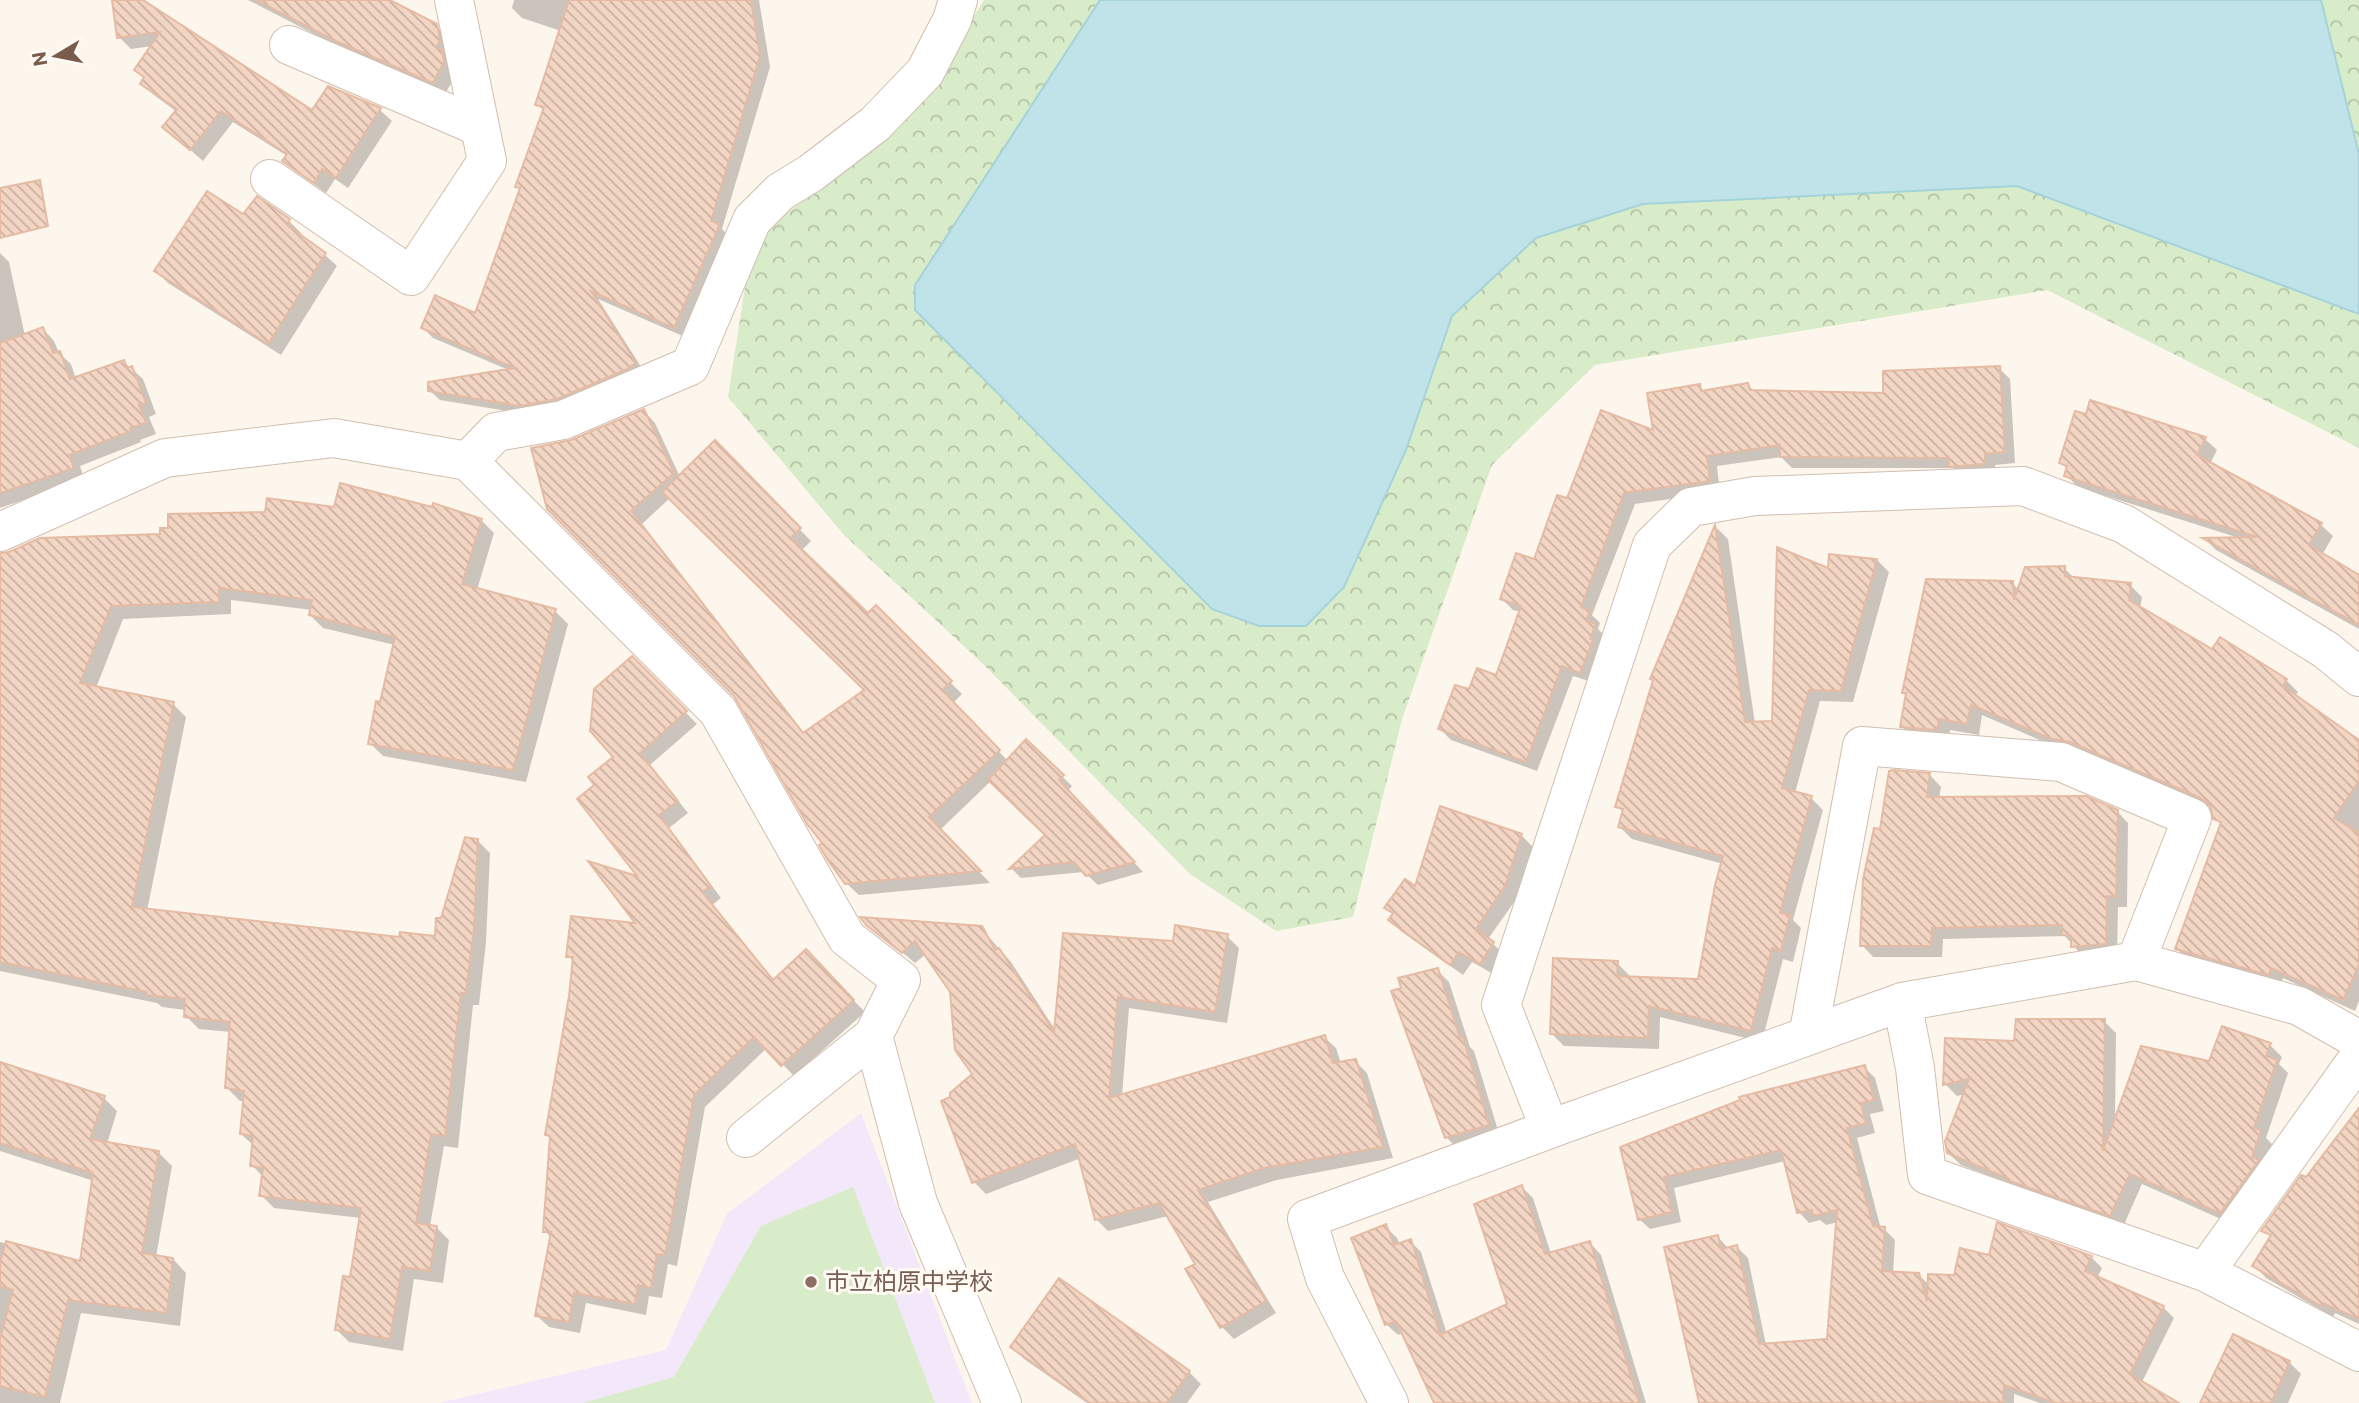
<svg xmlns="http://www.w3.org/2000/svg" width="2359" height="1403" viewBox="0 0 2359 1403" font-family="Commissioner,'Noto Sans JP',sans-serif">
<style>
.education{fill:#f3e8fa}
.green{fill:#d8ecc9}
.park{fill:url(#park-crowns)}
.water{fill:#bfe3e8;stroke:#a5d3da;stroke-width:2}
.shadow{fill:#0003;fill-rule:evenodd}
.building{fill:url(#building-back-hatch);stroke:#e6bba3;stroke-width:2}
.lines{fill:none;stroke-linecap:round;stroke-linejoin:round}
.minor-casing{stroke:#d1beb0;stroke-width:40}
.minor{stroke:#fff;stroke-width:38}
.education-dot{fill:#8d6e63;stroke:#fffaf3;stroke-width:2.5}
.labels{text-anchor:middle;stroke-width:6;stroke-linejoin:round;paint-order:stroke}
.education-label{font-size:24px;fill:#785e54;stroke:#fffaf3;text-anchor:start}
</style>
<defs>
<pattern id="park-crowns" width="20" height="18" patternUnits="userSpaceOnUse" patternTransform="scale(1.75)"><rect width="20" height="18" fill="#d8ecc9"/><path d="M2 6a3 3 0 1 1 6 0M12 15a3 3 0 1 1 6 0" fill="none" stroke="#b4c2a5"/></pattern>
<pattern id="building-back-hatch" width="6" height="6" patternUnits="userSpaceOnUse" patternTransform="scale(1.75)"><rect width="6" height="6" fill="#f3d5c3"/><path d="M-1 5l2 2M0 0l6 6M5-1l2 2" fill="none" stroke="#cab0a1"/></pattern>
</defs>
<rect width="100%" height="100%" fill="#fdf6ec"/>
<path class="education" d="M 861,1113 L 972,1403 L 439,1403 L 666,1350 L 727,1214 Z"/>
<path class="green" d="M 853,1187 L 935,1403 L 583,1403 L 674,1377 L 761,1226 Z"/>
<path class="park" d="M 984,0 L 2359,0 L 2359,448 L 2047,290 L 1595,365 L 1492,465 L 1402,719 L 1353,917 L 1276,931 L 1190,874 L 982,663 L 844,535 L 728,397 L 752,242 L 920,103 Z"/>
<path class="water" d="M 1100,0 L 2321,0 L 2359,154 L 2359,314 L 2017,186 L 1643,204 L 1536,238 L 1452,316 L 1406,450 L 1344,587 L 1306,626 L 1259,626 L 1212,609 L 915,310 L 915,285 Z"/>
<path class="shadow" d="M 114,0 L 140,0 L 312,113 L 329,88 L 380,110 L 392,121 L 348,188 L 335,179 L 326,193 L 296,172 L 284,160 L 287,156 L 233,122 L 203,161 L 164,127 L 177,112 L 154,95 L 142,83 L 145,78 L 137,70 L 153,46 L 131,49 L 119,37 Z
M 248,0 L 386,0 L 435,25 L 448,37 L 456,75 L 445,94 L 349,52 Z
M 514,0 L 759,0 L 770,67 L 722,229 L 729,236 L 685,337 L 598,299 L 645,373 L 531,415 L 440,400 L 429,390 L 511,371 L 433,338 L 423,328 L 476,315 L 521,190 L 517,186 L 544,111 L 537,104 L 561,31 L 522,18 L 512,8 Z
M 244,217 L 289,221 L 301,233 L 299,236 L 325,255 L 337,266 L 281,355 L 168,283 L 156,271 Z
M 0,253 L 9,262 L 25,336 L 43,329 L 54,341 L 59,353 L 71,364 L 76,379 L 124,362 L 143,379 L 156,414 L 149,417 L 156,434 L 140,440 L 141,442 L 80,466 L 84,479 L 0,508 Z
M 1999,368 L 2010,379 L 2015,463 L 1995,465 L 1996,475 L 1962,477 L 1953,468 L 1792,468 L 1781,457 L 1717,466 L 1720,492 L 1635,504 L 1592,615 L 1600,623 L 1598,629 L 1606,637 L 1592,682 L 1573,676 L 1537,771 L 1451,740 L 1440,729 L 1497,677 L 1521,612 L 1513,610 L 1502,599 L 1535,562 L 1568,500 L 1655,432 L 1699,386 L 1705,392 L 1748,385 L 1755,392 L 1885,395 Z
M 644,411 L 655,423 L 680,477 L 715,443 L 811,541 L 801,551 L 868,616 L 876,608 L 962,694 L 953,703 L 1008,761 L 1027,742 L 1072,786 L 1068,791 L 1143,872 L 1098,885 L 1084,872 L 1021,878 L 1012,869 L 1047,835 L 991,781 L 940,830 L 990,883 L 859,895 L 846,883 L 735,695 L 572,442 ZM 670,498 L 866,690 L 805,734 L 642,524 Z
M 2205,439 L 2217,450 L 2210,464 L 2321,525 L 2333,536 L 2322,555 L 2359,577 L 2359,629 L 2216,550 L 2206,540 L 2239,538 L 2078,487 L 2066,475 L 2067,469 L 2061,462 Z
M 335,509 L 481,520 L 494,533 L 477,590 L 555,611 L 568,624 L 526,782 L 383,756 L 370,743 L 395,645 L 323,628 L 310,615 L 312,610 L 231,600 L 231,614 L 123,619 L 96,688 L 173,704 L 186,717 L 147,911 L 401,938 L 437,938 L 442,920 L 477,840 L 490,853 L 486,942 L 479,1005 L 473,1005 L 458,1148 L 444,1146 L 430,1226 L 436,1227 L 449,1240 L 443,1283 L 414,1279 L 403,1351 L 349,1342 L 336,1329 L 351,1279 L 361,1218 L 274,1208 L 261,1195 L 263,1177 L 252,1165 L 254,1146 L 241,1134 L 245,1101 L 240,1101 L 227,1088 L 231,1032 L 199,1029 L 186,1016 L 186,1010 L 162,1007 L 157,1003 L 0,971 L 0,555 L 162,536 Z
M 1717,528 L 1728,539 L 1755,724 L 1774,723 L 1829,571 L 1830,556 L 1877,560 L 1889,572 L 1853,702 L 1820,701 L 1795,793 L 1811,798 L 1823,810 L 1793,920 L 1801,928 L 1793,962 L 1783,959 L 1762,1042 L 1660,1017 L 1659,1049 L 1564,1046 L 1552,1034 L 1617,963 L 1629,975 L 1629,978 L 1700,981 L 1723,864 L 1632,839 L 1620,827 L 1623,812 L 1617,806 L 1654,681 L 1652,679 Z
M 2064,568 L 2075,579 L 2130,585 L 2142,597 L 2140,609 L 2213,652 L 2286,680 L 2298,692 L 2295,696 L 2359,744 L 2359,1001 L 2355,1011 L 2283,978 L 2281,986 L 2189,961 L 2177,949 L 2222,825 L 2215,818 L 2212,808 L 2083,753 L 2065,751 L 1982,715 L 1979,735 L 1950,730 L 1948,741 L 1914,738 L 1902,727 L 1907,696 L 1904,692 L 2012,583 L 2019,590 Z
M 632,658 L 697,724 L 650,765 L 688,813 L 669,828 L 721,898 L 712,905 L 774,981 L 817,963 L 865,1012 L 794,1076 L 767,1048 L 705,1107 L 677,1266 L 668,1264 L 662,1298 L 649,1296 L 646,1315 L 586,1303 L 580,1333 L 549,1327 L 537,1316 L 551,1238 L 545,1231 L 552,1139 L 547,1134 L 571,996 L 574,962 L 568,956 L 639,925 L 642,879 L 596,785 L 616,757 Z
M 1930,775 L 1941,787 L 1939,799 L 2117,811 L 2128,823 L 2127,907 L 2118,907 L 2117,955 L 2084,958 L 2065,936 L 1943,939 L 1942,957 L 1873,957 L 1862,945 L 1881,831 Z
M 1521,835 L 1533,847 L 1517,898 L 1488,939 L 1505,955 L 1493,974 L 1472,962 L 1463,975 L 1402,932 L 1390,920 L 1393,915 L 1387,908 L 1416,889 Z
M 868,924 L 981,928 L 1011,962 L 1056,1031 L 1174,943 L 1227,936 L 1239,948 L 1227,1023 L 1129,1008 L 1122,1096 L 1324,1037 L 1336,1048 L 1341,1064 L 1355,1061 L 1367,1073 L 1393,1158 L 1277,1180 L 1208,1202 L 1276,1313 L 1234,1339 L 1222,1327 L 1197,1265 L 1168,1216 L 1108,1231 L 1096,1219 L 1081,1158 L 986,1194 L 974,1182 L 952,1098 L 975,1074 L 952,991 L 926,954 L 915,963 Z
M 1437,970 L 1449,982 L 1470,1047 L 1474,1051 L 1500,1137 L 1458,1149 L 1446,1137 Z
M 2104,1021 L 2116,1033 L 2115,1121 L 2210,1063 L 2270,1045 L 2282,1057 L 2279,1064 L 2288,1073 L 2266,1138 L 2272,1144 L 2267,1160 L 2232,1224 L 2142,1184 L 2123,1227 L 1961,1165 L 1948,1153 L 1965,1094 L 1957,1096 L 1945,1084 L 2016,1042 Z
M 0,1064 L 104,1098 L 117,1111 L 107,1144 L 158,1152 L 172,1166 L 156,1257 L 173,1259 L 186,1273 L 180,1326 L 81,1313 L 60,1403 L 0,1403 L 0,1242 L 81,1263 L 94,1181 L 0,1151 Z
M 1864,1067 L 1875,1078 L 1884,1111 L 1870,1114 L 1875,1133 L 1857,1138 L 1881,1229 L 1884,1229 L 1895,1240 L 1893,1274 L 1919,1275 L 1929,1285 L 1955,1277 L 1990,1257 L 2091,1257 L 2102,1268 L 2097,1278 L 2163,1307 L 2174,1318 L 2132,1402 L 2040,1403 L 2014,1394 L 2014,1403 L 1700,1403 L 1718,1237 L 1729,1249 L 1737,1247 L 1748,1258 L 1766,1345 L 1829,1341 L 1838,1222 L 1826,1225 L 1820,1220 L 1809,1223 L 1799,1212 L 1785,1161 L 1674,1188 L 1681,1222 L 1650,1229 L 1639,1219 L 1623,1148 Z
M 2359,1138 L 2359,1324 L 2335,1313 L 2333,1317 L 2266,1278 L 2255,1266 L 2272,1236 L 2268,1232 Z
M 1522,1187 L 1533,1198 L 1551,1254 L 1590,1243 L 1601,1255 L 1646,1403 L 1436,1403 L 1403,1333 L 1398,1335 L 1386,1324 L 1386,1227 L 1397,1238 L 1400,1245 L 1410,1241 L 1421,1252 L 1447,1334 L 1509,1305 Z
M 1013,1347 L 1189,1372 L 1201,1384 L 1187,1403 L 1087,1403 L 1024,1359 Z
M 2289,1362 L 2301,1374 L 2288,1403 L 2202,1403 Z"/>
<path class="building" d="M 112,0 L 143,0 L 312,110 L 328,86 L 381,108 L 336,178 L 322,169 L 314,183 L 282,161 L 287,154 L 221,111 L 190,150 L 162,127 L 177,109 L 140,84 L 144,77 L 134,70 L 160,32 L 117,38 Z
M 256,0 L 390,0 L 437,24 L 440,41 L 436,47 L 442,51 L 444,62 L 433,83 L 336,41 Z
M 569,0 L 751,0 L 760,56 L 711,221 L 720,224 L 674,328 L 591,291 L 636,363 L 625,370 L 557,399 L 520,406 L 428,391 L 428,382 L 515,368 L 421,328 L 435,295 L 475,313 L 520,188 L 515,187 L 544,107 L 535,105 Z
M 40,180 L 48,226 L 0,238 L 0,188 Z
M 207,191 L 243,214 L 257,196 L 290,219 L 287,225 L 326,253 L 268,344 L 154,271 Z
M 43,327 L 53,353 L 60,351 L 70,379 L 124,360 L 127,368 L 132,366 L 146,403 L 139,405 L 146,423 L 130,428 L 131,431 L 69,455 L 74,468 L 0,493 L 0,343 Z
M 2000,366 L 2005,452 L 1985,454 L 1985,464 L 1949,467 L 1949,458 L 1780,457 L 1780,445 L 1707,456 L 1710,481 L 1624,493 L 1581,607 L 1590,611 L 1586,621 L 1596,624 L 1590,639 L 1593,640 L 1580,673 L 1562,666 L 1526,762 L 1438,729 L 1455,685 L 1469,689 L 1477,668 L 1496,675 L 1521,606 L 1500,599 L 1516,553 L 1534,559 L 1557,495 L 1567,498 L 1601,410 L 1653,430 L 1647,393 L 1700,384 L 1701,391 L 1748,383 L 1750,390 L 1883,393 L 1883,371 Z
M 2090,400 L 2206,437 L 2197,455 L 2322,523 L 2309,545 L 2359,575 L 2359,625 L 2202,538 L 2257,537 L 2064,476 L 2067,466 L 2059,463 L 2075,411 L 2086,414 Z
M 644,409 L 674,473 L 631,511 L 803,733 L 864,690 L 662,492 L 715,440 L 801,528 L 790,538 L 868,613 L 876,605 L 952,681 L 942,690 L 1000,750 L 929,817 L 981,871 L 845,884 L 827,859 L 819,845 L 822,843 L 807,824 L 734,696 L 547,509 L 531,448 L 571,440 Z
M 340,483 L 432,507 L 433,503 L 482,519 L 462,584 L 556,609 L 513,770 L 368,744 L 376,701 L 380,702 L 395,637 L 309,615 L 312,600 L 219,588 L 219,602 L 111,606 L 80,683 L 174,702 L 132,907 L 399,937 L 400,932 L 435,936 L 436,918 L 441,918 L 465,837 L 478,839 L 474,928 L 466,993 L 461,993 L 445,1136 L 431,1134 L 416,1223 L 437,1226 L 430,1271 L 402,1267 L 390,1339 L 335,1330 L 343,1276 L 350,1277 L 361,1208 L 259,1196 L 263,1168 L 250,1166 L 253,1136 L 240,1134 L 244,1091 L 225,1088 L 230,1022 L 184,1017 L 185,999 L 147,995 L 147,992 L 0,962 L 0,553 L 9,552 L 40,538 L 160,534 L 160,528 L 168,528 L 168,514 L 265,512 L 267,498 L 334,507 Z
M 1715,525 L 1745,722 L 1772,721 L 1777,547 L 1828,568 L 1829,554 L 1877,559 L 1841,691 L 1809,690 L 1782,788 L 1812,796 L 1780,913 L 1790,915 L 1781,951 L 1772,948 L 1751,1031 L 1649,1006 L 1648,1038 L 1550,1034 L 1553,958 L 1618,961 L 1617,976 L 1698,979 L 1715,885 L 1723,856 L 1618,827 L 1623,809 L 1615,807 L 1653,680 L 1650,679 Z
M 2065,566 L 2065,576 L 2131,583 L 2129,600 L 2212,649 L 2220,637 L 2287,679 L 2283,686 L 2359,740 L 2359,781 L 2334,818 L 2359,833 L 2359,965 L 2343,1000 L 2271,968 L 2269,975 L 2175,949 L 2221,822 L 2213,819 L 2210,805 L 2201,798 L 2070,742 L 2052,739 L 1971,705 L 1967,724 L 1939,719 L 1937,730 L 1900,727 L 1906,693 L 1902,693 L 1926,579 L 2013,581 L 2014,600 L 2025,567 Z
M 632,656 L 687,711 L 640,753 L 678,801 L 659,815 L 711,886 L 702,892 L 773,980 L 806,949 L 854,1000 L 781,1066 L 754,1037 L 694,1095 L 665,1255 L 657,1254 L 651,1288 L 638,1285 L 635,1304 L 574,1293 L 569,1322 L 535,1316 L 551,1232 L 543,1232 L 550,1136 L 545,1135 L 569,996 L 573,957 L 566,957 L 571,916 L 635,923 L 588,861 L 637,876 L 577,799 L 594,785 L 588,777 L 613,757 L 590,731 L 594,689 Z
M 1026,739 L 1064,775 L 1059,780 L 1135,862 L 1086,876 L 1074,862 L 1009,869 L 1045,835 L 988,780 Z
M 1893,770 L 1930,773 L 1927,797 L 2086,796 L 2118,810 L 2116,897 L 2107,896 L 2106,944 L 2071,947 L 2071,936 L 2062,935 L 2062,925 L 1932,928 L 1931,946 L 1860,946 L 1863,879 L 1874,828 L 1880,829 L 1889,771 Z
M 1440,806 L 1522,834 L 1505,886 L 1476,929 L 1494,942 L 1480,964 L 1459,952 L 1450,965 L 1388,920 L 1393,913 L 1384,908 L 1405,879 L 1415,886 Z
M 860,917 L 982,926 L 995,950 L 999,948 L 1054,1032 L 1063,933 L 1173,941 L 1175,925 L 1228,934 L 1215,1012 L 1118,997 L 1109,1098 L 1325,1035 L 1333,1063 L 1356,1059 L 1383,1147 L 1264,1168 L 1198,1190 L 1266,1301 L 1220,1328 L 1185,1269 L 1195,1264 L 1159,1203 L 1095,1220 L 1075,1144 L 972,1183 L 941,1101 L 950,1097 L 950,1093 L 972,1074 L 955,1050 L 950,992 L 915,941 L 902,953 L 866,925 Z
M 1438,968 L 1460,1038 L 1463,1037 L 1489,1125 L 1445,1138 L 1391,991 L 1401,988 L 1398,978 Z
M 2016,1019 L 2105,1019 L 2103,1151 L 2141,1046 L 2209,1061 L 2222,1026 L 2271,1043 L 2266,1056 L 2277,1060 L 2254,1128 L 2261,1130 L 2252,1157 L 2259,1160 L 2220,1213 L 2130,1174 L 2110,1216 L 2007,1180 L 2007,1178 L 1947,1153 L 1945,1141 L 1969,1079 L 1943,1085 L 1945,1038 L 2014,1041 Z
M 0,1062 L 105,1096 L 90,1139 L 159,1151 L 142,1253 L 173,1258 L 167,1313 L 68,1300 L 45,1397 L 0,1386 L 0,1339 L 13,1290 L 0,1286 L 0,1263 L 6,1241 L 80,1261 L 93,1173 L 0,1143 Z
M 1865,1065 L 1874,1100 L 1861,1103 L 1866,1123 L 1847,1128 L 1873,1226 L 1885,1227 L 1882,1271 L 1919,1273 L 1927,1301 L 1928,1274 L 1954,1275 L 1960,1248 L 1989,1255 L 1997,1222 L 2092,1256 L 2085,1271 L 2164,1306 L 2130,1374 L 2179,1403 L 2056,1403 L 2004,1385 L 2003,1403 L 1937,1401 L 1899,1403 L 1699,1403 L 1664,1247 L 1718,1235 L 1721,1249 L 1737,1245 L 1759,1344 L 1827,1339 L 1837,1210 L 1813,1216 L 1812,1210 L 1797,1213 L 1781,1150 L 1664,1177 L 1672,1212 L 1638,1220 L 1620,1147 L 1740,1100 L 1739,1097 Z
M 2359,1108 L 2359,1319 L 2323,1303 L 2321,1306 L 2252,1266 L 2271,1235 L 2261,1231 L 2301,1175 L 2306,1177 Z
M 1522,1185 L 1545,1254 L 1590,1241 L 1639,1403 L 1434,1403 L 1396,1321 L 1385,1325 L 1351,1238 L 1386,1224 L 1394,1245 L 1411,1239 L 1440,1335 L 1507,1304 L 1474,1204 Z
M 1059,1278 L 1190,1371 L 1167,1403 L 1090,1403 L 1010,1347 Z
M 2233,1334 L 2290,1361 L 2271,1403 L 2200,1403 Z"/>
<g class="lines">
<defs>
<path id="minor" d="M 289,45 L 480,127
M 270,179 L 411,276 L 487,161 L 454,0
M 468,461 L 496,432 L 563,420 L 690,366 L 752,220 L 780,192 L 811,173 L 875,124 L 925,72 L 952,20 L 958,0
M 0,532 L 165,458 L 334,438 L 468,461 L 718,711 L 847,938 L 901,980 L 873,1036
M 1902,1002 L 1915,1068 L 1927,1175 L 2205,1272 L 2359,1352
M 1808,1036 L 1862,746 L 2061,762 L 2192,818 L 2136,961
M 1550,1129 L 1902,1002 L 2136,961 L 2299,1006 L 2359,1040
M 746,1138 L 873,1036 L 918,1203 L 1002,1403
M 2205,1272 L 2359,1057
M 1389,1403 L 1325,1278 L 1307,1219 L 1550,1129 L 1501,1005 L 1652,545 L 1691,507 L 1755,496 L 2023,486 L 2124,524 L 2326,650 L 2359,677"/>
</defs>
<use href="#minor" class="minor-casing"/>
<use href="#minor" class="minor"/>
</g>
<circle class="education-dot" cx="811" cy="1282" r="7"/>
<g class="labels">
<g class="education-label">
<text x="825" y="1290">市立柏原中学校</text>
</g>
</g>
<g transform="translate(56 56) rotate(260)" stroke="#fffaf3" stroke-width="5" paint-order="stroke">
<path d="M0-5L12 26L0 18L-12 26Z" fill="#7a5c4d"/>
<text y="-10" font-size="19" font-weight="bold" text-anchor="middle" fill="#7a5c4d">N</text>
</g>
</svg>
